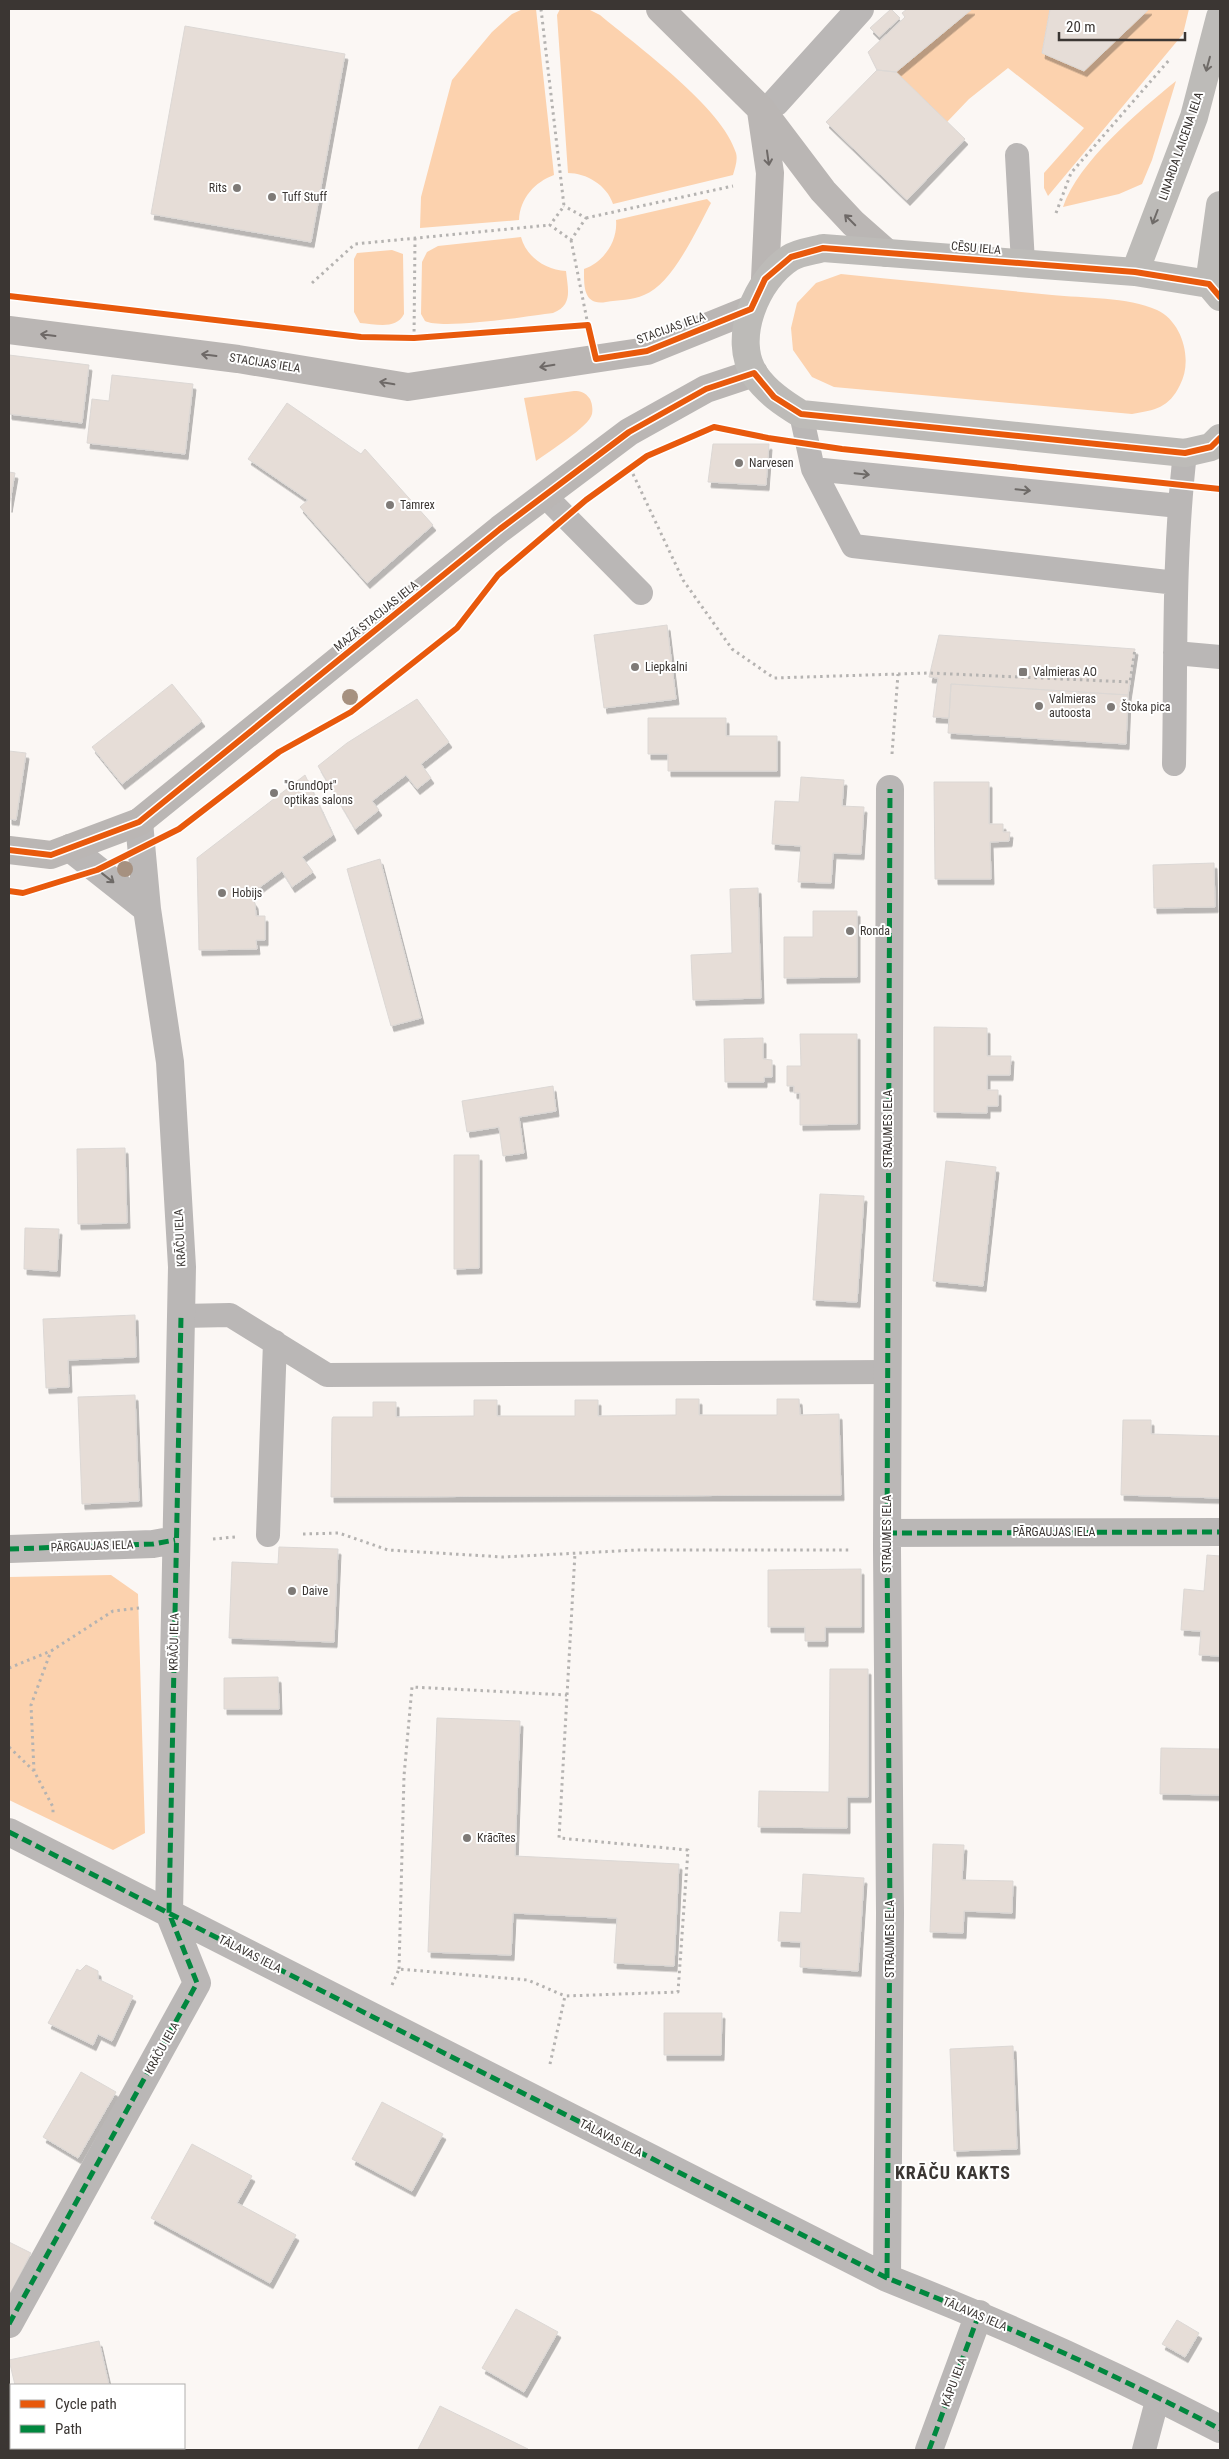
<svg xmlns="http://www.w3.org/2000/svg" width="1229" height="2459" viewBox="0 0 1229 2459" font-family="'Roboto Condensed',sans-serif">
<style>
.green{fill:#fcd2ae}
.building{fill:#e6ddd7;stroke:#dcd8d5;filter:url(#shadow)}
.lines{fill:none;stroke-linecap:round;stroke-linejoin:round}
.path{stroke:#b5b3b1;stroke-width:3;stroke-dasharray:2.5 4;stroke-linecap:butt}
.lane{stroke:#bab7b6;stroke-width:24}
.street{stroke:#bab7b6;stroke-width:28}
.secondary{stroke:#bab6b4;stroke-width:28}
.primary{stroke:#bdbbb8;stroke-width:28}
.quiet{stroke:#00873e;stroke-width:5;stroke-dasharray:10 5;stroke-linecap:butt}
.cycleway-casing{stroke:#fff;stroke-width:9}
.cycleway{stroke:#e8590c;stroke-width:6}
.tree{fill:#a69180}
.oneway{stroke:#6f6b68}
.oneway2{stroke:#6e6967}
.oneway3{stroke:#6e6a67}
.poi-dot{fill:#7e7a77;stroke:#fff;stroke-width:2}
.labels{text-anchor:middle;stroke-width:4;stroke-linejoin:round;paint-order:stroke}
.street-label{font-size:12px;fill:#3b3633;stroke:#fff}
.poi-label{font-size:12px;fill:#3b3633;stroke:#fff;text-anchor:start}
.district-label{font-size:18px;font-weight:bold;letter-spacing:1px;fill:#3b3633;stroke:#fff}
</style>
<defs>
<filter id="shadow"><feDropShadow dx="3" dy="5.5" stdDeviation="0" flood-color="#0004"/></filter>
</defs>
<rect width="100%" height="100%" fill="#fbf7f4"/>
<path class="green" d="M 523,9 L 536,9 L 554,175 C 535,182 520,198 519,220 L 420,228 L 421,197 L 452,80 L 492,32 L 512,14 Z
M 560,9 L 588,9 L 600,15 C 637,46 723,108 736,153 C 738,160 735,168 733,175 L 613,204 C 607,185 586,173 568,173 L 557,15 Z
M 972,9 L 1050,9 L 1042,53 L 1084,70 L 1149,9 L 1189,9 L 1183,34 L 1048,196 L 1044,188 L 1044,173 L 1084,128 L 1008,68 L 969,99 L 947,122 L 896,72 Z
M 1176,81 L 1152,160 L 1142,184 L 1119,194 L 1063,207 C 1078,162 1139,111 1176,81 Z
M 707,199 L 711,203 C 697,229 672,285 644,295 C 633,300 618,300 606,302 C 583,306 584,286 584,269 C 604,262 618,241 616,220 Z
M 521,237 C 526,257 546,270 566,271 C 568,290 573,305 553,313 C 529,316 442,330 425,321 L 421,314 L 422,262 L 427,252 L 438,246 Z
M 392,250 L 403,254 L 404,314 C 396,330 376,324 360,323 L 354,312 L 354,259 L 357,253 Z
M 841,274 C 911,281 982,288 1052,295 C 1083,298 1128,297 1157,310 C 1183,322 1193,361 1180,385 C 1169,408 1155,410 1132,414 L 834,387 L 812,377 L 793,350 L 791,328 L 797,303 L 816,283 Z
M 574,391 C 581,391 585,392 590,399 C 592,403 593,409 592,414 C 589,427 548,452 536,461 L 524,398 Z
M 111,1575 L 138,1594 L 145,1833 L 113,1850 L 9,1800 L 9,1577 Z"/>
<path class="building" d="M 891,9 L 900,18 L 879,37 L 870,28 Z
M 907,9 L 972,9 L 896,72 L 877,70 L 868,52 L 905,17 L 902,13 Z
M 1050,9 L 1149,9 L 1084,71 L 1042,53 Z
M 185,26 L 345,54 L 311,242 L 151,214 Z
M 877,70 L 896,72 L 965,139 L 907,200 L 826,122 Z
M 9,355 L 89,365 L 82,423 L 9,414 Z
M 112,375 L 193,384 L 185,454 L 87,443 L 92,399 L 109,401 Z
M 287,403 L 361,454 L 365,449 L 433,525 L 367,583 L 300,507 L 308,500 L 248,459 Z
M 713,444 L 769,444 L 766,485 L 708,482 Z
M 9,472 L 15,473 L 9,507 Z
M 667,625 L 676,699 L 604,708 L 594,635 Z
M 939,635 L 1135,649 L 1128,695 L 951,684 L 949,718 L 933,717 L 938,678 L 929,677 Z
M 172,684 L 202,721 L 122,784 L 92,747 Z
M 951,684 L 1128,695 L 1126,744 L 948,733 Z
M 417,699 L 449,742 L 421,764 L 431,778 L 417,789 L 406,775 L 372,801 L 379,810 L 355,829 L 318,766 L 347,743 Z
M 648,718 L 726,718 L 726,736 L 777,736 L 777,771 L 668,771 L 668,754 L 648,754 Z
M 9,751 L 26,753 L 16,820 L 9,819 Z
M 305,775 L 333,835 L 302,857 L 313,872 L 292,887 L 282,871 L 249,895 L 255,903 L 256,916 L 265,916 L 265,940 L 256,940 L 257,949 L 199,950 L 197,858 Z
M 801,777 L 844,780 L 842,806 L 864,807 L 861,854 L 833,853 L 831,883 L 798,882 L 801,846 L 772,844 L 775,801 L 799,802 Z
M 934,782 L 989,782 L 989,824 L 1003,824 L 1003,832 L 1010,832 L 1009,841 L 990,842 L 991,879 L 935,879 Z
M 380,859 L 421,1018 L 391,1026 L 347,869 Z
M 1214,863 L 1215,907 L 1154,908 L 1153,865 Z
M 758,888 L 761,998 L 693,1000 L 691,955 L 732,953 L 730,889 Z
M 813,911 L 857,911 L 857,977 L 784,978 L 784,937 L 813,937 Z
M 934,1027 L 987,1028 L 987,1056 L 1011,1056 L 1010,1075 L 987,1075 L 987,1090 L 998,1090 L 998,1106 L 987,1106 L 987,1113 L 934,1112 Z
M 800,1034 L 857,1034 L 857,1124 L 800,1125 L 800,1093 L 794,1093 L 794,1086 L 787,1086 L 787,1066 L 801,1066 Z
M 763,1038 L 763,1059 L 772,1060 L 772,1077 L 764,1077 L 764,1082 L 725,1082 L 724,1039 Z
M 553,1086 L 556,1111 L 519,1117 L 524,1153 L 503,1156 L 499,1127 L 467,1132 L 462,1101 Z
M 125,1148 L 127,1223 L 78,1224 L 77,1149 Z
M 454,1155 L 479,1155 L 479,1268 L 454,1269 Z
M 946,1161 L 996,1167 L 983,1286 L 933,1281 Z
M 820,1194 L 864,1196 L 857,1302 L 813,1300 Z
M 25,1228 L 59,1229 L 57,1271 L 24,1269 Z
M 135,1315 L 136,1357 L 68,1360 L 69,1387 L 46,1388 L 43,1319 Z
M 135,1395 L 139,1501 L 82,1504 L 78,1397 Z
M 676,1399 L 699,1399 L 699,1415 L 777,1415 L 777,1399 L 799,1399 L 800,1415 L 839,1414 L 841,1495 L 331,1497 L 332,1419 L 333,1417 L 373,1417 L 373,1402 L 396,1402 L 396,1417 L 474,1416 L 474,1400 L 497,1400 L 497,1416 L 575,1416 L 575,1400 L 598,1400 L 598,1416 L 676,1415 Z
M 1123,1420 L 1151,1420 L 1151,1434 L 1220,1436 L 1220,1498 L 1121,1495 Z
M 279,1547 L 338,1549 L 334,1642 L 229,1638 L 232,1562 L 278,1564 Z
M 1207,1555 L 1220,1556 L 1220,1656 L 1199,1655 L 1201,1631 L 1181,1630 L 1184,1589 L 1204,1591 Z
M 861,1569 L 861,1627 L 825,1627 L 825,1641 L 805,1641 L 805,1627 L 768,1627 L 768,1570 Z
M 830,1669 L 868,1669 L 868,1797 L 847,1797 L 847,1828 L 758,1827 L 759,1791 L 829,1792 Z
M 278,1677 L 279,1709 L 224,1709 L 224,1678 Z
M 437,1718 L 520,1721 L 515,1856 L 679,1864 L 674,1966 L 614,1963 L 617,1918 L 513,1913 L 511,1955 L 428,1952 Z
M 1161,1748 L 1220,1749 L 1220,1795 L 1160,1794 Z
M 933,1844 L 964,1845 L 962,1880 L 1013,1881 L 1012,1913 L 964,1911 L 963,1933 L 930,1932 Z
M 803,1874 L 864,1878 L 858,1971 L 800,1967 L 801,1942 L 778,1941 L 780,1912 L 801,1913 Z
M 86,1965 L 98,1971 L 98,1979 L 133,1996 L 112,2041 L 98,2034 L 93,2045 L 48,2023 L 77,1969 L 80,1971 Z
M 664,2013 L 722,2013 L 721,2055 L 664,2055 Z
M 1013,2046 L 1017,2149 L 954,2151 L 950,2049 Z
M 81,2072 L 116,2092 L 78,2158 L 43,2137 Z
M 382,2102 L 443,2134 L 412,2191 L 352,2159 Z
M 192,2144 L 252,2176 L 237,2203 L 296,2235 L 270,2283 L 151,2218 Z
M 9,2242 L 31,2253 L 9,2296 Z
M 516,2309 L 558,2332 L 524,2392 L 482,2368 Z
M 1177,2320 L 1199,2333 L 1185,2357 L 1162,2344 Z
M 99,2341 L 109,2385 L 15,2385 L 9,2360 Z
M 440,2406 L 528,2449 L 421,2450 L 418,2449 Z
M 28,2448 L 123,2448 L 123,2450 L 29,2450 Z"/>
<g class="lines">
<path class="path" d="M 541,9 L 564,206 L 550,225 L 571,240 L 586,218 L 564,206
M 1056,213 L 1071,173 L 1170,59
M 586,218 L 733,186
M 571,240 L 588,325
M 312,283 L 355,244 L 550,225
M 414,338 L 415,238
M 633,474 L 683,580 L 732,649 L 774,678 L 929,673 L 1130,682 L 1135,649
M 892,754 L 898,674
M 303,1534 L 339,1533 L 388,1550 L 503,1557 L 637,1550 L 851,1550
M 213,1539 L 235,1537
M 9,1668 L 51,1651 L 113,1611 L 139,1608
M 9,1747 L 34,1771 L 53,1807 L 53,1814
M 34,1771 L 31,1705 L 51,1651
M 399,1969 L 404,1776 L 412,1687 L 567,1695
M 392,1985 L 399,1969 L 528,1980 L 565,1996
M 550,2064 L 565,1996 L 678,1992 L 688,1850 L 559,1838 L 575,1553"/>
<path class="lane" d="M 1017,155 L 1023,263
M 801,414 L 813,469 L 853,546 L 1176,583
M 813,469 L 1179,506
M 544,495 L 641,593
M 1175,653 L 1220,657
M 1174,764 C 1176,660 1173,556 1185,453
M 181,1316 L 230,1315 L 327,1375 L 887,1372
M 268,1535 L 275,1342
M 1144,2450 L 1158,2397"/>
<path class="street" d="M 776,102 L 860,9
M 70,848 L 147,909
M 887,1533 L 1220,1532
M 9,1549 L 153,1544 L 175,1540
M 9,1832 L 887,2278 C 1001,2323 1112,2373 1220,2429
M 887,2278 L 890,1913 L 887,1549 L 890,789
M 9,2324 L 197,1983 L 169,1913 L 182,1267 L 170,1062 L 147,909 L 139,822
M 929,2450 L 979,2314"/>
<path class="secondary" d="M 660,9 L 761,109 L 823,191 L 853,223 L 887,253
M 761,111 L 770,173 L 765,279
M 9,330 L 238,359 L 408,387 L 647,351 L 751,309
M 9,850 L 51,855 L 139,822 L 500,529 L 629,432 L 706,389 L 754,373"/>
<path class="primary" d="M 1135,272 L 1194,117 L 1220,17
M 1209,284 L 1220,205
M 1220,297 L 1209,284 L 1135,272 L 823,248 C 813,251 799,252 790,258 C 757,279 731,339 755,375 C 767,392 783,403 801,414 L 1185,453 L 1211,447 L 1220,438"/>
<path class="quiet" d="M 887,1533 L 1220,1532
M 9,1549 L 153,1544 L 175,1540
M 9,1832 L 887,2278 C 1001,2323 1112,2373 1220,2429
M 887,2278 L 890,1913 L 887,1549 L 890,789
M 9,2324 L 197,1983 L 169,1913 L 181,1316
M 929,2450 L 979,2314"/>
<defs>
<path id="cycleway" d="M 9,296 L 361,337 L 414,338 L 588,325 L 596,359 L 647,351 L 751,309 L 765,279 L 791,257 L 823,248 L 1135,272 L 1209,284 L 1220,297
M 9,850 L 51,855 L 139,822 L 500,529 L 629,432 L 706,389 L 754,373 L 774,397 L 801,414 L 1185,453 L 1211,447 L 1220,438
M 9,891 L 23,893 L 97,870 L 179,829 L 279,752 L 351,712 L 457,628 L 498,575 L 586,500 L 647,456 L 714,427 L 768,438 L 842,449 L 1220,489"/>
</defs>
<use href="#cycleway" class="cycleway-casing"/>
<use href="#cycleway" class="cycleway"/>
</g>
<g class="tree">
<circle cx="350" cy="697" r="8"/>
<circle cx="125" cy="869" r="8"/>
</g>
<defs><path id="oneway-shaft" d="M-6 0H5M1.5-3L5.5 0L1.5 3" fill="none" stroke-width="1.6" stroke-linecap="round" stroke-linejoin="round" transform="scale(1.25)"/></defs>
<g class="oneway">
<use href="#oneway-shaft" transform="translate(1208 64) rotate(105)"/>
<use href="#oneway-shaft" transform="translate(1155 217) rotate(111)"/>
</g>
<g class="oneway2">
<use href="#oneway-shaft" transform="translate(768 158) rotate(82)"/>
<use href="#oneway-shaft" transform="translate(850 220) rotate(-135)"/>
<use href="#oneway-shaft" transform="translate(48 335) rotate(-173)"/>
<use href="#oneway-shaft" transform="translate(209 355) rotate(-173)"/>
<use href="#oneway-shaft" transform="translate(547 366) rotate(171)"/>
<use href="#oneway-shaft" transform="translate(387 383) rotate(-170)"/>
</g>
<g class="oneway3">
<use href="#oneway-shaft" transform="translate(862 474) rotate(6)"/>
<use href="#oneway-shaft" transform="translate(1023 490) rotate(6)"/>
<use href="#oneway-shaft" transform="translate(108 878) rotate(38)"/>
</g>
<g class="poi-dot">
<circle cx="237" cy="188" r="5"/>
<circle cx="272" cy="197" r="5"/>
<circle cx="739" cy="463" r="5"/>
<circle cx="390" cy="505" r="5"/>
<circle cx="635" cy="667" r="5"/>
<rect x="1018" y="667" width="10" height="10" rx="2.5"/>
<circle cx="1039" cy="706" r="5"/>
<circle cx="1111" cy="707" r="5"/>
<circle cx="274" cy="793" r="5"/>
<circle cx="222" cy="893" r="5"/>
<circle cx="850" cy="931" r="5"/>
<circle cx="292" cy="1591" r="5"/>
<circle cx="467" cy="1838" r="5"/>
</g>
<g class="labels">
<g class="street-label">
<text transform="translate(1181 146) rotate(-71)" y="4">LINARDA LAICENA IELA</text>
<text transform="translate(976 248) rotate(5)" y="4">CĒSU IELA</text>
<text transform="translate(671 328) rotate(-20)" y="4">STACIJAS IELA</text>
<text transform="translate(265 363) rotate(9)" y="4">STACIJAS IELA</text>
<text transform="translate(376 616) rotate(-39)" y="4">MAZĀ STACIJAS IELA</text>
<text transform="translate(888 1129) rotate(-90)" y="4">STRAUMES IELA</text>
<text transform="translate(180 1238) rotate(-93)" y="4">KRĀČU IELA</text>
<text x="1054" y="1536">PĀRGAUJAS IELA</text>
<text transform="translate(887 1534) rotate(-90)" y="4">STRAUMES IELA</text>
<text transform="translate(92 1546) rotate(-2)" y="4">PĀRGAUJAS IELA</text>
<text transform="translate(174 1642) rotate(-89)" y="4">KRĀČU IELA</text>
<text transform="translate(890 1939) rotate(-90)" y="4">STRAUMES IELA</text>
<text transform="translate(250 1954) rotate(27)" y="4">TĀLAVAS IELA</text>
<text transform="translate(162 2048) rotate(-61)" y="4">KRĀČU IELA</text>
<text transform="translate(611 2138) rotate(27)" y="4">TĀLAVAS IELA</text>
<text transform="translate(975 2314) rotate(23)" y="4">TĀLAVAS IELA</text>
<text transform="translate(954 2382) rotate(-70)" y="4">KĀPU IELA</text>
</g>
<g class="poi-label">
<text x="227" y="192" text-anchor="end">Rits</text>
<text x="282" y="201">Tuff Stuff</text>
<text x="749" y="467">Narvesen</text>
<text x="400" y="509">Tamrex</text>
<text x="645" y="671">Liepkalni</text>
<text x="1033" y="676">Valmieras AO</text>
<text x="1049" y="703">Valmieras<tspan x="1049" dy="14">autoosta</tspan></text>
<text x="1121" y="711">Štoka pica</text>
<text x="284" y="790">"GrundOpt"<tspan x="284" dy="14">optikas salons</tspan></text>
<text x="232" y="897">Hobijs</text>
<text x="860" y="935">Ronda</text>
<text x="302" y="1595">Daive</text>
<text x="477" y="1842">Krācītes</text>
</g>
<g class="district-label">
<text x="953" y="2179">KRĀČU KAKTS</text>
</g>
</g>
<rect width="1229" height="2459" fill="none" stroke="#3b3633" stroke-width="20"/>
<rect x="10" y="2384" width="175" height="65" fill="#ffffff" stroke="#b1afad"/>
<rect x="20" y="2400" width="25" height="8" fill="#e8590c" stroke="#b1afad"/>
<text x="55" y="2409" font-size="15" fill="#3b3633">Cycle path</text>
<rect x="20" y="2425" width="25" height="8" fill="#00873e" stroke="#b1afad"/>
<text x="55" y="2434" font-size="15" fill="#3b3633">Path</text>
<path d="M1059 32v8h126v-8" fill="none" stroke="#3b3633" stroke-width="2.5"/>
<text x="1066" y="32" font-size="15" fill="#3b3633" stroke="#ffffff" stroke-width="4" paint-order="stroke">20 m</text>
</svg>
